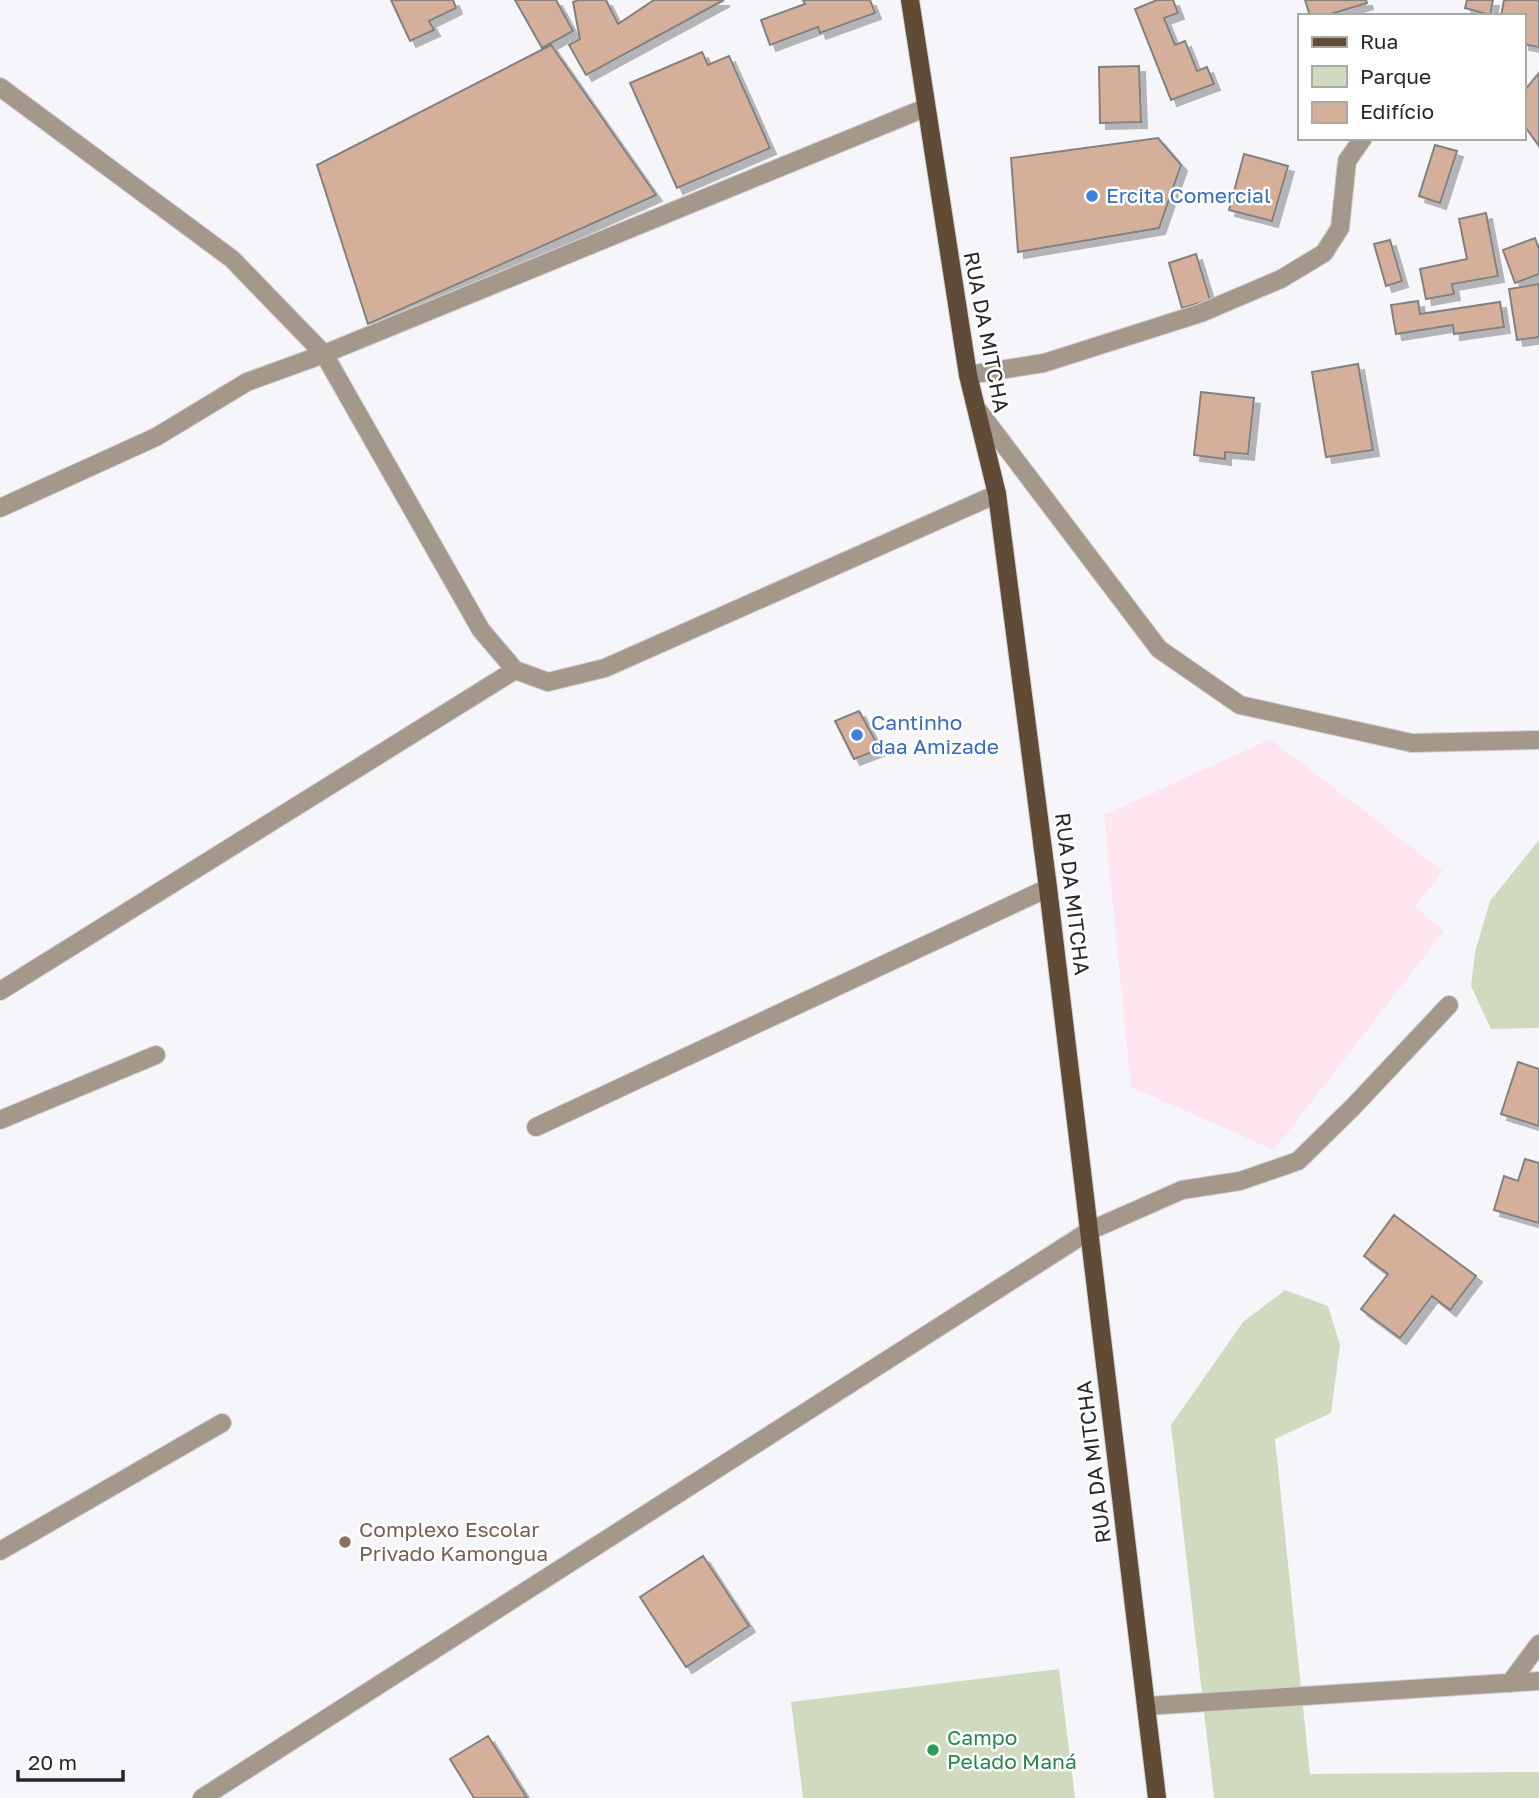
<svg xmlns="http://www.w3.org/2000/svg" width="1539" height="1798" viewBox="0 0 1539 1798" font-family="'Golos Text',sans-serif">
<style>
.industrial{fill:#fee5ef}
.green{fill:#d0dabe}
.building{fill:#d4b09b;stroke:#83817f;stroke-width:2;filter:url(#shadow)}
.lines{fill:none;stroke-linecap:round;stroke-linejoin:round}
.lane-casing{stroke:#d1d1d4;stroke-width:20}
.street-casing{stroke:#d1d1d4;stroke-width:20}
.primary-casing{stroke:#d1d1d4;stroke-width:20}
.lane{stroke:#a4988b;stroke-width:18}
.street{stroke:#a4988b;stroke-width:18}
.primary{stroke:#5f4b36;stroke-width:18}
.shop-dot{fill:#3f7fe0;stroke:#fff;stroke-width:2.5}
.education-dot{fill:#8d6e63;stroke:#fff;stroke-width:2.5}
.leisure-dot{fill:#2e9e5b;stroke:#fff;stroke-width:2.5}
.labels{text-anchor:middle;stroke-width:5;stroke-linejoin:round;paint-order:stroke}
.shop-label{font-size:21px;fill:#366cbe;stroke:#fff;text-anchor:start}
.street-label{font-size:21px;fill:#272728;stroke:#fff}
.education-label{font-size:21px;fill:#785e54;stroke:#fff;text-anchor:start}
.leisure-label{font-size:21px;fill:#27864d;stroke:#fff;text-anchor:start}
</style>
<defs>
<filter id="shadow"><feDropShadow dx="6" dy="6" stdDeviation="0" flood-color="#0004"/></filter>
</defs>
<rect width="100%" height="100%" fill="#f6f6fa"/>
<path class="industrial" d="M 1270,739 L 1443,871 L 1415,907 L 1444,931 L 1274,1150 L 1131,1087 L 1104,815 Z"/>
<path class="green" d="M 1539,840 L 1539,1028 L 1491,1029 L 1471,986 L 1475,952 L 1490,901 Z
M 1285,1290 L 1328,1306 L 1340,1345 L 1331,1413 L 1275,1439 L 1310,1774 L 1539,1772 L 1539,1798 L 1214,1798 L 1171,1425 L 1243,1322 Z
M 1059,1669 L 1075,1798 L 803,1798 L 791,1702 Z"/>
<path class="building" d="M 391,0 L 453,0 L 456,8 L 429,21 L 434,30 L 410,41 Z
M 515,0 L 556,0 L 573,31 L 542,48 Z
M 578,0 L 606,0 L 618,24 L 654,0 L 724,0 L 586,75 L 569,45 L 580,39 L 573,2 Z
M 803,0 L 870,0 L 875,13 L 820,33 L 818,27 L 770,45 L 761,20 L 805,4 Z
M 1157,0 L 1173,0 L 1178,13 L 1164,18 L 1175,45 L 1185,41 L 1197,71 L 1207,67 L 1214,84 L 1171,100 L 1135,9 Z
M 1305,0 L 1366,0 L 1367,3 L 1324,16 L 1310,16 Z
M 1467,0 L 1493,0 L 1490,15 L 1465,8 Z
M 1504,0 L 1539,0 L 1539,47 L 1523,44 L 1523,16 L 1501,16 Z
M 551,45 L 656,195 L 368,324 L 317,165 Z
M 702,52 L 708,65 L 729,56 L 770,148 L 677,188 L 630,83 Z
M 1139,66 L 1141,122 L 1100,123 L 1099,67 Z
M 1539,73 L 1539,146 L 1523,124 L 1523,92 Z
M 1158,138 L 1181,165 L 1159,228 L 1018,252 L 1011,158 Z
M 1435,145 L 1457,151 L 1440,203 L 1419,196 Z
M 1244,154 L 1288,166 L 1272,221 L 1229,210 Z
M 1486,213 L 1498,276 L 1452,284 L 1454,294 L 1426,299 L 1420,269 L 1467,259 L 1459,219 Z
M 1535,238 L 1539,249 L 1539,274 L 1515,283 L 1503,250 Z
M 1390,240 L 1402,281 L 1386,286 L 1374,244 Z
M 1196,254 L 1210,300 L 1182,308 L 1169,263 Z
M 1539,284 L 1539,337 L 1517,340 L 1509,289 Z
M 1418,301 L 1420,314 L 1500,302 L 1504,327 L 1454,334 L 1453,325 L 1396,334 L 1391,305 Z
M 1358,364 L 1373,450 L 1326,457 L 1312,372 Z
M 1201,392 L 1254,398 L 1248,454 L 1225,452 L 1225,459 L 1194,455 Z
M 859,711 L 880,749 L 854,759 L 835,721 Z
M 1518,1062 L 1539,1069 L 1539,1126 L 1501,1114 Z
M 1525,1159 L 1539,1163 L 1539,1223 L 1494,1210 L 1504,1176 L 1518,1181 Z
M 1394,1215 L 1476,1276 L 1450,1310 L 1432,1296 L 1400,1338 L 1361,1309 L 1388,1274 L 1364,1256 Z
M 703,1556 L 749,1626 L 686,1667 L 640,1597 Z
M 488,1736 L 527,1798 L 474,1798 L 450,1759 Z"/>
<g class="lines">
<defs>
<path id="lane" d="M 1089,1231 L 1182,1190 L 1240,1181 L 1298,1161 L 1353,1107 L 1449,1005"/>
<path id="street" d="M 0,87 L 232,259 L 324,354 L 481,630 L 515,670 L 548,682 L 605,668 L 997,494
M 968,375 L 1044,363 L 1201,313 L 1281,279 L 1324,253 L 1340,228 L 1347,161 L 1363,138
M 977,409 L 1159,649 L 1240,705 L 1412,743 L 1539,740
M 0,508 L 156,437 L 247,382 L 324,354 L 925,108
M 0,991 L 515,670
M 0,1120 L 156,1055
M 536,1127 L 1048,888
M 0,1551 L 222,1423
M 1510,1683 L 1539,1644
M 1146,1706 L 1539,1681
M 202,1798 L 1089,1231"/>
<path id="primary" d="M 910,0 L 968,375 L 997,494 L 1048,888 L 1157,1798"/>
</defs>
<use href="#lane" class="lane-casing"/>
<use href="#street" class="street-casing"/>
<use href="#primary" class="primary-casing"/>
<use href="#lane" class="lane"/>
<use href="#street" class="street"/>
<use href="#primary" class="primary"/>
</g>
<g class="shop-dot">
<circle cx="1092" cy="196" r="7"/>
<circle cx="857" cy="735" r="7"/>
</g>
<circle class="education-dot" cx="345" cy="1542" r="7"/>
<circle class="leisure-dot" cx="933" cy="1750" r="7"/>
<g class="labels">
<g class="shop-label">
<text x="1106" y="203">Ercita Comercial</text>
<text x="871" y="730">Cantinho<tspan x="871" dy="24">daa Amizade</tspan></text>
</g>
<g class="street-label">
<text transform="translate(986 332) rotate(79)" y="7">RUA DA MITCHA</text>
<text transform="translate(1072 894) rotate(83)" y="7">RUA DA MITCHA</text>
<text transform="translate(1094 1462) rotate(-97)" y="7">RUA DA MITCHA</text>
</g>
<g class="education-label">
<text x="359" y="1537">Complexo Escolar<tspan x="359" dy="24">Privado Kamongua</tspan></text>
</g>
<g class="leisure-label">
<text x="947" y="1745">Campo<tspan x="947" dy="24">Pelado Maná</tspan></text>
</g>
</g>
<rect x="1298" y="14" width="228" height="126" fill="#ffffff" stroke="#a9a9a9" stroke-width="2"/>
<rect x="1312" y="37" width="35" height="10" fill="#5f4b36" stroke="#a9a9a9" stroke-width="2"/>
<text x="1360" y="49" font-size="21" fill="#272728">Rua</text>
<rect x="1312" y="66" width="35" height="21" fill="#d0dabe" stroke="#a9a9a9" stroke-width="2"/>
<text x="1360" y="84" font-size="21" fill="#272728">Parque</text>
<rect x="1312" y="102" width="35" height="21" fill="#d4b09b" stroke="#a9a9a9" stroke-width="2"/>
<text x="1360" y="119" font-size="21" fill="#272728">Edifício</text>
<path d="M18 1770v10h105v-10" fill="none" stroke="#272728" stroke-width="3.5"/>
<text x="28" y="1770" font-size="21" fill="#272728" stroke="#ffffff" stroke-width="5" paint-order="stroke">20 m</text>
</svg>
